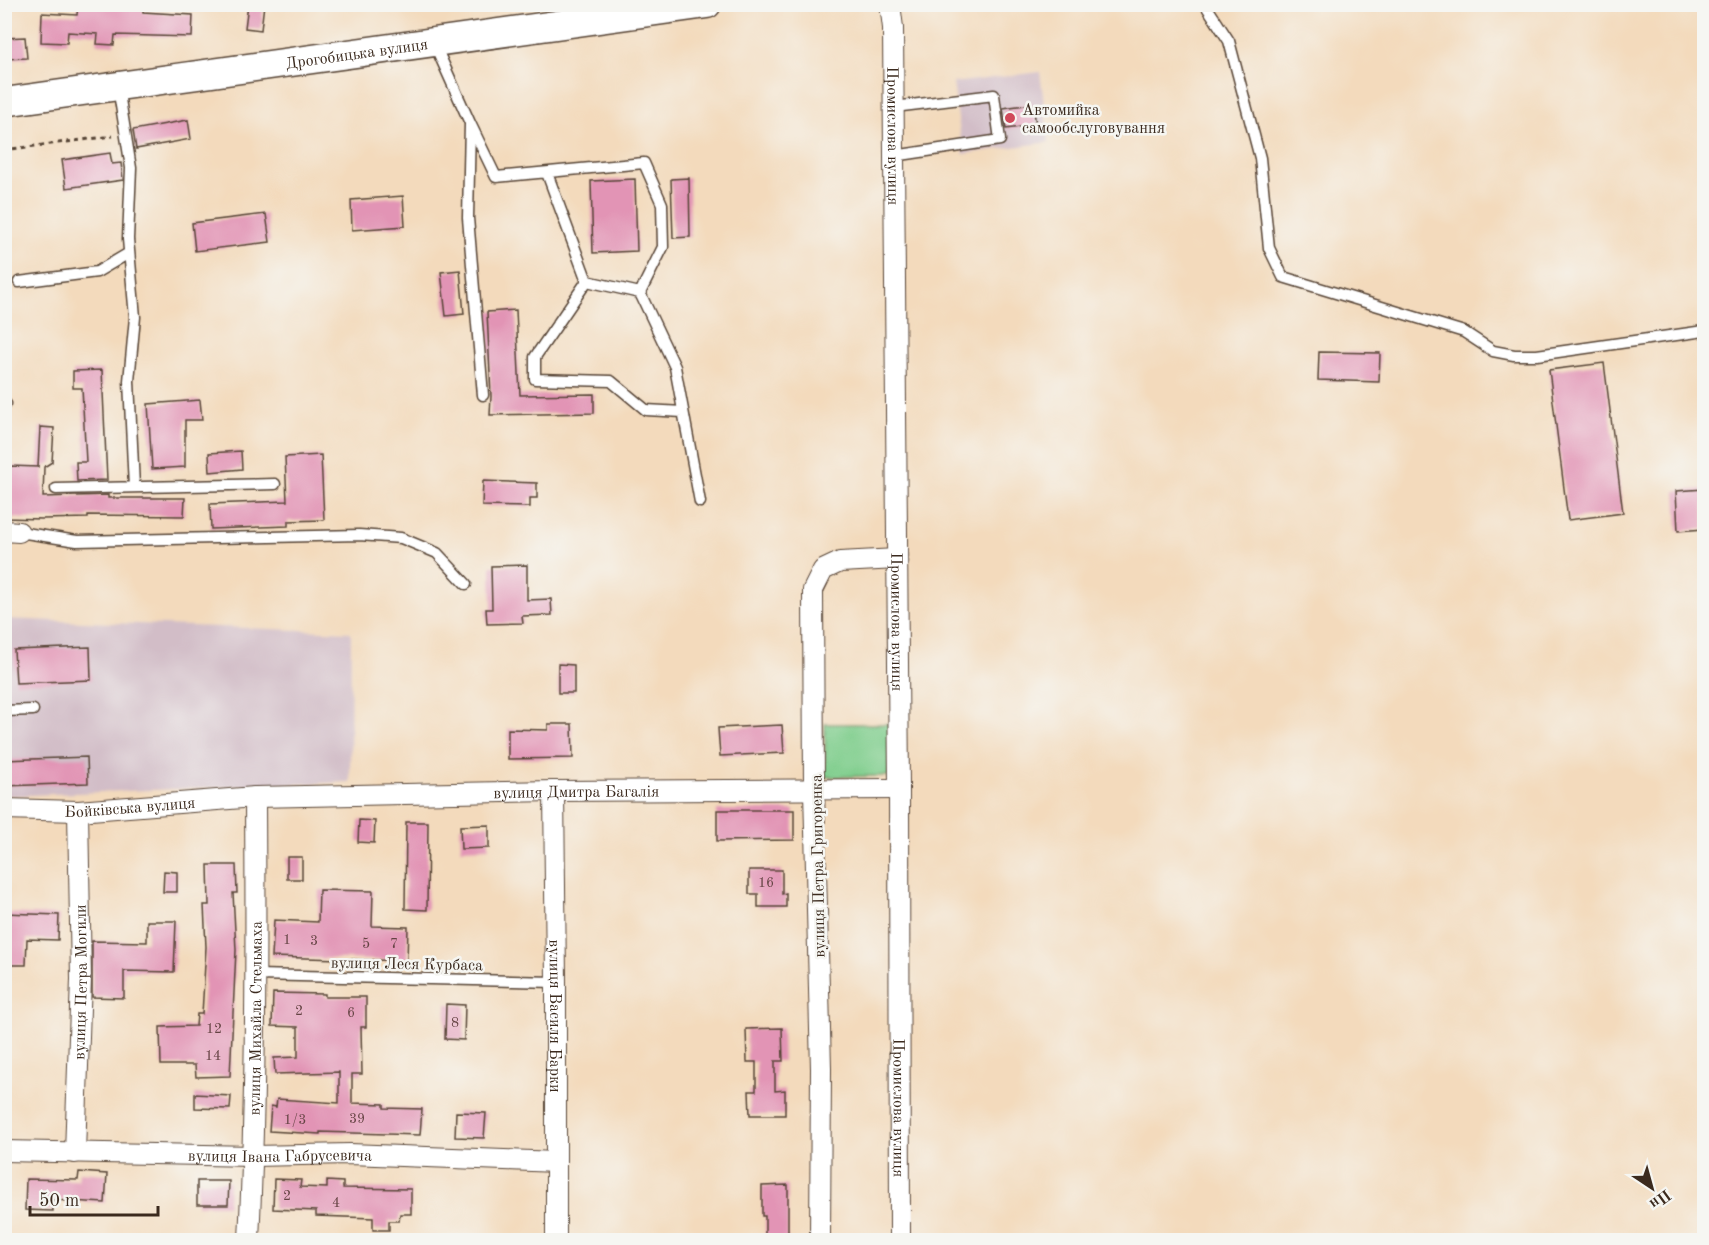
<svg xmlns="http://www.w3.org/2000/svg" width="1709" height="1245" viewBox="0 0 1709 1245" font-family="'Old Standard TT',serif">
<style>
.industrial{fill:#d2bdc7}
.green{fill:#7fcd8c;stroke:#5d7c55;stroke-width:1.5}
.building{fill:#e294b5}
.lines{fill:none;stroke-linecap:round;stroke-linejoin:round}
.lane-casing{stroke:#574436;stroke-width:13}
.street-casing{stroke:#574436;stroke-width:22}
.secondary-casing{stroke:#574436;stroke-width:31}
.path{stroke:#574436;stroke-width:3;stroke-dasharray:4.5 4.5;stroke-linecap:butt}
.lane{stroke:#fff;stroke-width:10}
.street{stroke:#fff;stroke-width:20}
.secondary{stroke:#fff;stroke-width:28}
.poi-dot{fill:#d1495b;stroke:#f6f6f2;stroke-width:2}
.labels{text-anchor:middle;stroke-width:5;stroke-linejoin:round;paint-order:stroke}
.number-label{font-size:14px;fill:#654444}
.street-label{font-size:16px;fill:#3b2a1e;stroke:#f6f6f2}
.poi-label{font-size:16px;fill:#3b2a1e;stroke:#f6f6f2;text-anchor:start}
</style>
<rect width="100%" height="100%" fill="#f6f6f2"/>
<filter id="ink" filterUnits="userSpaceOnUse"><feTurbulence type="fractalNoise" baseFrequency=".0167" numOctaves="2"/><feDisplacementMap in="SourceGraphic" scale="12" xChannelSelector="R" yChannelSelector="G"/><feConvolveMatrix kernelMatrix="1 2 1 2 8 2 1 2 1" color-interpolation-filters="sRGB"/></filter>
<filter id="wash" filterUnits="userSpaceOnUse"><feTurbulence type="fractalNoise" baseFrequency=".008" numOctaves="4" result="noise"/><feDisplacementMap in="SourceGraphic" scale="24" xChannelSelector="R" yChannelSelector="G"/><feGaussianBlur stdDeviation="1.35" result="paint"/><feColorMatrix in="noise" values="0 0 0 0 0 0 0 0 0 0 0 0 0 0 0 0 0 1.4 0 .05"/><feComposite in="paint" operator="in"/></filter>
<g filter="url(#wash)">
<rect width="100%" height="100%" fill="#f3dabc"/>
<path class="industrial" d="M 1040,72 L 1049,142 L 963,154 L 953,83 Z
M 4,619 L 351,632 L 350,782 L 5,796 Z"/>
<path class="green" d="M 825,724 L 889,724 L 889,776 L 825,777 Z"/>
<g id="blocks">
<path class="building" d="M 78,4 L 123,8 L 123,4 L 143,4 L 143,12 L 193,15 L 192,37 L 115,35 L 114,45 L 97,44 L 98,34 L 68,32 L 67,43 L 41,42 L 42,13 L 77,15 Z
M 248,4 L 264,4 L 261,30 L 245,28 Z
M 25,37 L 27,58 L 4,59 L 4,38 Z
M 1033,104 L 1036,125 L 1006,129 L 1003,108 Z
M 188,120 L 191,139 L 136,149 L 133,130 Z
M 110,153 L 112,164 L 121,163 L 123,180 L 66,188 L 62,160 Z
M 689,178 L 690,237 L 673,238 L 671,179 Z
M 635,179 L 637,251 L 593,253 L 591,181 Z
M 403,196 L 405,226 L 352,230 L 351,200 Z
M 266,214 L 270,242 L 195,251 L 192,223 Z
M 460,270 L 464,314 L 446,316 L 441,272 Z
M 516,310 L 520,395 L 594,394 L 594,413 L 490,415 L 491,396 L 487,312 Z
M 1319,352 L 1380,353 L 1379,382 L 1318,380 Z
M 1604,363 L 1623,513 L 1568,520 L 1549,370 Z
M 102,370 L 107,480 L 77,481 L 76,462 L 86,462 L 82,388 L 73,388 L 73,371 Z
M 200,400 L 202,420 L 185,420 L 185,467 L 152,469 L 148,404 Z
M 40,427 L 54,428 L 52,462 L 44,467 L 43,497 L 108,495 L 108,498 L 185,498 L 184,516 L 88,515 L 88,518 L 42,519 L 4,518 L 4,494 L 9,494 L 10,466 L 38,467 Z
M 241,451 L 242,469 L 210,472 L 209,453 Z
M 321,455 L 324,520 L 288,521 L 288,526 L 211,529 L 210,504 L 287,501 L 285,457 Z
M 483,481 L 537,483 L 537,498 L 530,498 L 530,507 L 482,506 Z
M 1704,489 L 1704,529 L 1678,531 L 1676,491 Z
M 527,565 L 527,600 L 551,599 L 552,615 L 522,616 L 523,623 L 487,624 L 486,609 L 492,609 L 491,566 Z
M 90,647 L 91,680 L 16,683 L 14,650 Z
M 558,664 L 574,665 L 574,693 L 558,693 Z
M 548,724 L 572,724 L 573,758 L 508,759 L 508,729 L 548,730 Z
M 782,725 L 784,753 L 720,756 L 718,728 Z
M 87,757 L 88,783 L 4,786 L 4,760 Z
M 717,810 L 794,810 L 794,840 L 717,841 Z
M 359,820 L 375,821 L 374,843 L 358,842 Z
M 406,822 L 428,822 L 427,910 L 405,909 Z
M 489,825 L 489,848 L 461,849 L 460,826 Z
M 287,857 L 302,857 L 302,879 L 287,879 Z
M 208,865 L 236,865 L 237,893 L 233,893 L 236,950 L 230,1076 L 196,1077 L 195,1065 L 161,1065 L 160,1027 L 196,1026 L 197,1014 L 202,1014 L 206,947 L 204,905 L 209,905 Z
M 749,870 L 782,870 L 782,894 L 786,893 L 786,907 L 758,907 L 758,894 L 749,894 Z
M 164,871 L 177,872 L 177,892 L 163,892 Z
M 319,890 L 373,891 L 372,926 L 408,927 L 407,961 L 272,957 L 274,920 L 318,922 Z
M 4,913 L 59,915 L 58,940 L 27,939 L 26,965 L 4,965 Z
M 147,921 L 176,921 L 174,972 L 124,971 L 124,998 L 92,997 L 92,941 L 147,942 Z
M 273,993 L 325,994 L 325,997 L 366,997 L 366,1027 L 361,1027 L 362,1074 L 352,1074 L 352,1103 L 384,1104 L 384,1108 L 422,1109 L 420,1135 L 320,1132 L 320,1134 L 269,1131 L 271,1106 L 276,1107 L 277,1099 L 339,1103 L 339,1072 L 275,1074 L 274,1058 L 298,1057 L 298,1027 L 272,1026 Z
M 446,1004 L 465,1005 L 464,1040 L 445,1039 Z
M 782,1028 L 783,1061 L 775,1061 L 775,1091 L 785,1090 L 785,1115 L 750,1115 L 749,1091 L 756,1091 L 756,1062 L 747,1062 L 746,1029 Z
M 195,1094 L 231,1096 L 230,1109 L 195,1108 Z
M 456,1112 L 486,1113 L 484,1138 L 455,1137 Z
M 79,1172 L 107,1174 L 105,1203 L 53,1200 L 53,1211 L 25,1210 L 26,1179 L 78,1180 Z
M 274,1179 L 301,1180 L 300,1187 L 327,1188 L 327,1181 L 343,1182 L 343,1188 L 411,1189 L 411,1214 L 400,1214 L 399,1221 L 389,1221 L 389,1230 L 373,1230 L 373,1218 L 316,1216 L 316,1211 L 273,1209 Z
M 197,1181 L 229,1181 L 228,1205 L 197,1205 Z
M 788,1185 L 788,1240 L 765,1240 L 765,1216 L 762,1216 L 762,1186 Z"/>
</g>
</g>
<g filter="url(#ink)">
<use href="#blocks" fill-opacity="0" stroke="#574436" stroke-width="1.5"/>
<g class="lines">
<defs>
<path id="lane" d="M 1205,4 L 1229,41 L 1260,158 L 1269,248 L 1283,277 L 1464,332 L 1493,351 L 1514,355 L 1537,355 L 1704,331
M 434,43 L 470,123 L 468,218 L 483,395
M 118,87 L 131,168 L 128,239 L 135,317 L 129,381 L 134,487
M 894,107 L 994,95 L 1000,140 L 894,156
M 470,123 L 496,177 L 644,163 L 662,204 L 663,247 L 640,293 L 675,367 L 700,502
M 547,173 L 587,281 L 640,293
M 587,281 L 535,357 L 535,379 L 611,381 L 646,410 L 683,412
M 19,282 L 97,272 L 129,253
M 4,404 L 6,404
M 56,489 L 275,484
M 19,532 L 77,541 L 359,535 L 401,538 L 437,553 L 466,584
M 4,711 L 33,710
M 256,975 L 556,982"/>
<g id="street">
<path id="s1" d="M 890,4 L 893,28 L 899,789 L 900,1240"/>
<path d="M 4,531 L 19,532"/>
<path id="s2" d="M 554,791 L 556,982 L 556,1240"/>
<path id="s3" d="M 4,809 L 78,811 L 255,797 L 554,791 L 899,789"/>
<path id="s4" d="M 4,1151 L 253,1156 L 350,1154 L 556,1162"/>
<path id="s5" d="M 75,1153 L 81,979 L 78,811"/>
<path id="s6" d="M 249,1240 C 256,1093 256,945 255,797"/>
<path d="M 820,1240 L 821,1069 L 814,790 L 813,590 L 823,570 L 840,562 L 897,559"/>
</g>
<g id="secondary">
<path id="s7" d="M 4,102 L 707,4"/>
</g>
</defs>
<use href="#lane" class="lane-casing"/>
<use href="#street" class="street-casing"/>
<use href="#secondary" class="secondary-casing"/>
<path class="path" d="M 4,150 L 113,136"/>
<use href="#lane" class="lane"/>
<use href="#street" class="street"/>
<use href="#secondary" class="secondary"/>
</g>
</g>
<circle class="poi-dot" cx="1010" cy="118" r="6"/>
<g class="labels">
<g class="number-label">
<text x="766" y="887">16</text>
<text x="287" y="944">1</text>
<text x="314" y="945">3</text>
<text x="366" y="948">5</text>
<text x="394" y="948">7</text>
<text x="299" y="1015">2</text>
<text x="351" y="1017">6</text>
<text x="455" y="1027">8</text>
<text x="214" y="1033">12</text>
<text x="213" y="1060">14</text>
<text x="357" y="1123">39</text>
<text x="295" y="1124">1/3</text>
<text x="287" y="1200">2</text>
<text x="336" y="1207">4</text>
</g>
<g class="street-label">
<text dy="6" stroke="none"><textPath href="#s7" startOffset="356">Дрогобицька вулиця</textPath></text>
<text dy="6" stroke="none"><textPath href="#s1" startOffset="132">Промислова вулиця</textPath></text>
<text dy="6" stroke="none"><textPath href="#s1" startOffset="618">Промислова вулиця</textPath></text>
<text dy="6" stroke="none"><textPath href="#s3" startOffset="573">вулиця Дмитра Багалія</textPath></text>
<text dy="6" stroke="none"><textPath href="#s3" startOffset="126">Бойківська вулиця</textPath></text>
<text transform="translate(817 866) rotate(-91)" y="6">вулиця Петра Григоренка</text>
<text transform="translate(407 963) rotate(1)" y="6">вулиця Леся Курбаса</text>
<text dy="6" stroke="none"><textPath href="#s5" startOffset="171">вулиця Петра Могили</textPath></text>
<text dy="6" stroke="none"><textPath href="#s2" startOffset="225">вулиця Василя Барки</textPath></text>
<text dy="6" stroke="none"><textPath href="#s6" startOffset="222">вулиця Михайла Стельмаха</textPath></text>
<text dy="6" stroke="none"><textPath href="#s1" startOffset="1104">Промислова вулиця</textPath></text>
<text dy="6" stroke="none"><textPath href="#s4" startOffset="276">вулиця Івана Габрусевича</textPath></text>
</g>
<g class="poi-label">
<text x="1022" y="115">Автомийка<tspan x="1022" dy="18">самообслуговування</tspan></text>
</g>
</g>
<rect width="1709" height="1245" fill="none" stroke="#f6f6f2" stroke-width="24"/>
<g transform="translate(1652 1188) rotate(144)" stroke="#f6f6f2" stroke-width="4.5" paint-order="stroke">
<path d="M0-4.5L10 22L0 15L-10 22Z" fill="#3b2a1e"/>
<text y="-9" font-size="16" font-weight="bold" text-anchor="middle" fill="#3b2a1e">Пн</text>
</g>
<path d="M30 1206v9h128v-9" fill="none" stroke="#3b2a1e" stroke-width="3"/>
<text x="39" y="1206" font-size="18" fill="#3b2a1e" stroke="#f6f6f2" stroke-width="4.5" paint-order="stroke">50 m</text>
</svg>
